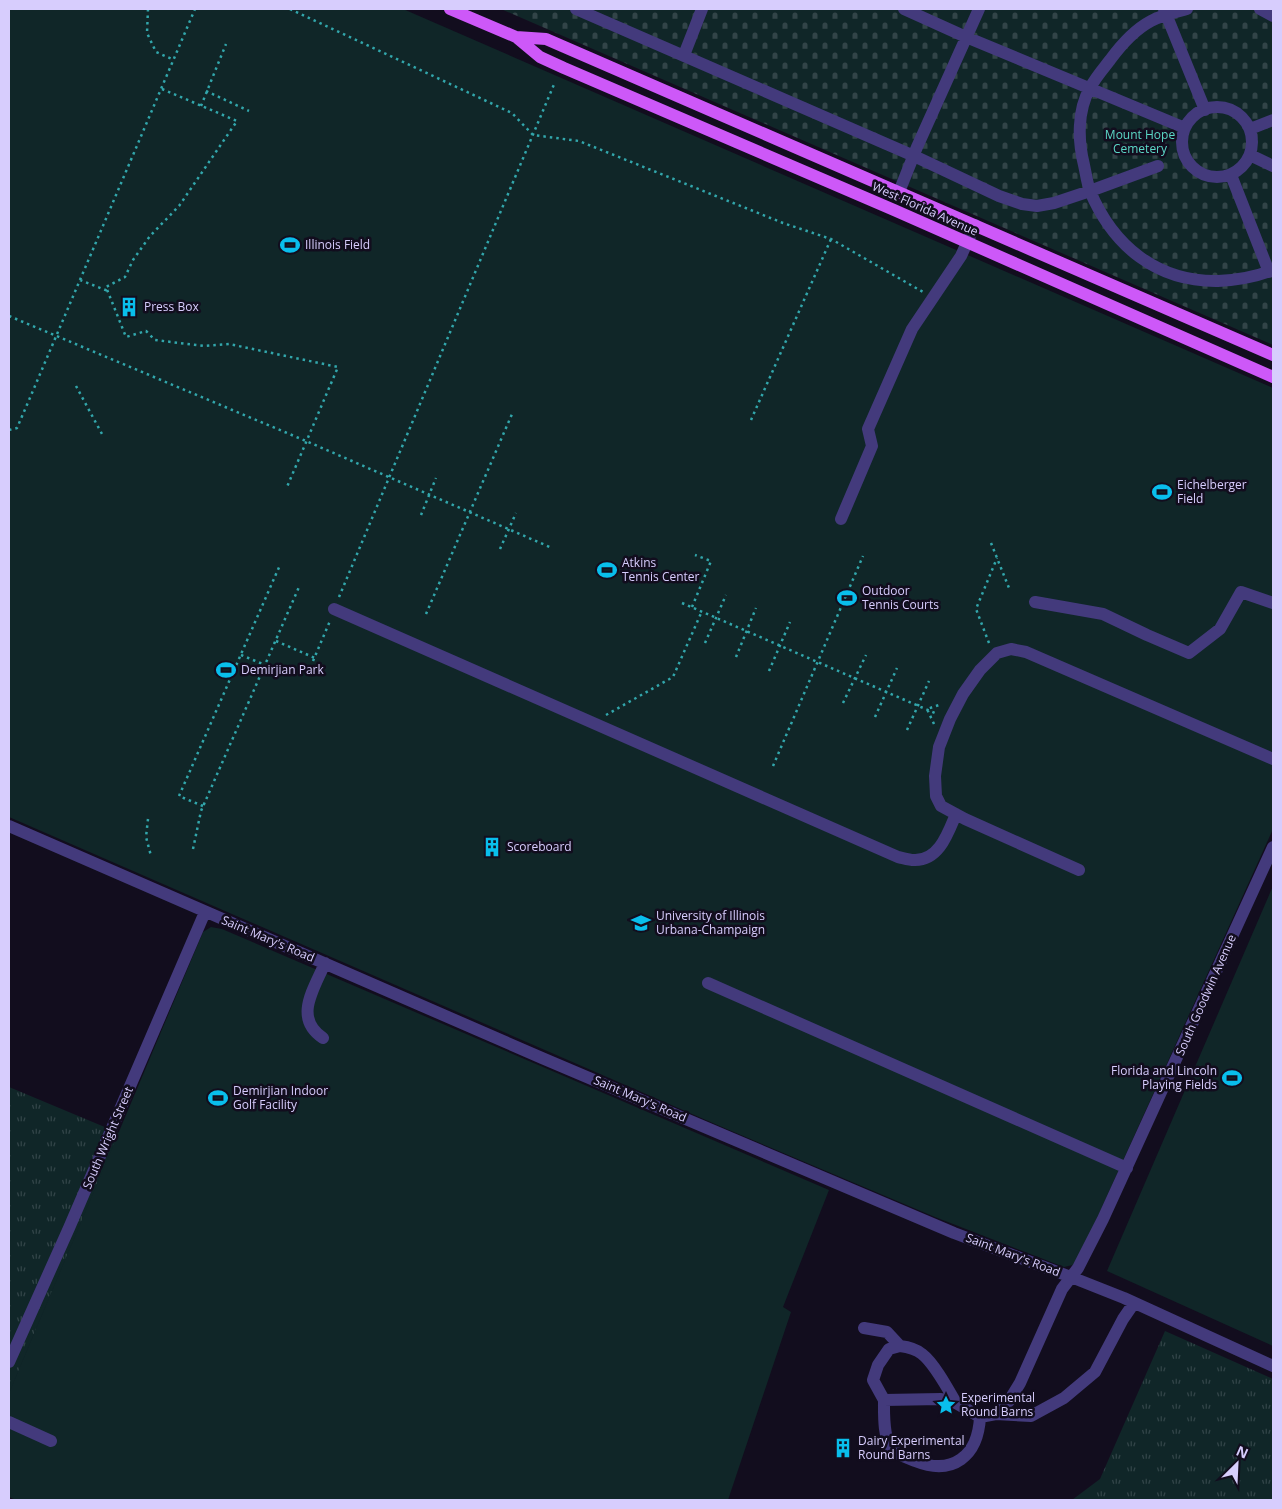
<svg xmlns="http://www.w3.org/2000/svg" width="1282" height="1509" viewBox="0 0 1282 1509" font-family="'Open Sans',sans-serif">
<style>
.grass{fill:url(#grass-tufts)}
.cemetery{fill:url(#cemetery-stones)}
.pitch{fill:#102628}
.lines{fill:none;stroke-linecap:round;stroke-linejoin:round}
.path{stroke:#32a6ab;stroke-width:2.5;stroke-dasharray:2.5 4;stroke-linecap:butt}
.minor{stroke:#433a7c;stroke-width:12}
.major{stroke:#cd58f8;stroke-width:12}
.labels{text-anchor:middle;stroke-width:5;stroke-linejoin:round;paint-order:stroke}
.park-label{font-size:12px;fill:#5cd9c7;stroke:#120d1e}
.street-label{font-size:12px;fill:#d7cdfd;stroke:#120d1e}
.poi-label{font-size:12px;fill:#d7cdfd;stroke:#120d1e;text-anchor:start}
</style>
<defs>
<pattern id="grass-tufts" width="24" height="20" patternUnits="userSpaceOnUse" patternTransform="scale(1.25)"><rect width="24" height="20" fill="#102628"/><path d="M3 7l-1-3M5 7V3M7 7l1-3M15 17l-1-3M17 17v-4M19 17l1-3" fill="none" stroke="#324448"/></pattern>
<pattern id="cemetery-stones" width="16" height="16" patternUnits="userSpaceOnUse" patternTransform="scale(1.25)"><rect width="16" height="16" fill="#102628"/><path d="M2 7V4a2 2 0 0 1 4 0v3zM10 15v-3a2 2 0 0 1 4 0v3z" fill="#324448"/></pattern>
</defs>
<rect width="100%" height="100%" fill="#120d1e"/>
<path class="grass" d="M 9,1087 L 119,1133 L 9,1394 Z
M 1165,1331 L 1273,1379 L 1273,1500 L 1072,1500 L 1100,1479 Z"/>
<path class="cemetery" d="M 501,9 L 1273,9 L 1273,345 Z"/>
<path class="pitch" d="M 9,9 L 403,9 L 1273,388 L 1273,829 L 1083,1249 L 1073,1265 L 1064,1267 L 935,1217 L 722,1127 L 9,817 Z
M 1273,886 L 1273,1346 L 1107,1271 Z
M 211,927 L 222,929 L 829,1190 L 783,1307 L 791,1312 L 728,1500 L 16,1500 L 9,1497 L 9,1393 L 203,932 Z"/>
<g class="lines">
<path class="path" d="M 148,9 L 147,33 L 156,52 L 174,60
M 290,9 L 512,113 L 533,135 L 579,141 L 783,223 L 831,239 L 923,292
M 162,89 L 237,121 L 179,206 L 150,236 L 133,260 L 125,277 L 106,287 L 126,337 L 146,331 L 155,340 L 204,346 L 229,344 L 338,367 L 287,487
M 206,91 L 249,111
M 201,106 L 226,44
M 80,280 L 108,291
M 9,316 L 306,441 L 552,548
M 76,386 L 102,434
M 751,420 L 831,239
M 9,430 L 17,428 L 32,393 L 195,9
M 421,515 L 436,478
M 991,543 L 1009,588
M 500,549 L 516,513
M 339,597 L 555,82
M 682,603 L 937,714
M 692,607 L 711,561 L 695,555
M 426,614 L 512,414
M 276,641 L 315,658
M 705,643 L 726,595
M 989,643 L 976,609 L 997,558
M 241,655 L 265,665
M 736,657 L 756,608
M 313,661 L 330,621
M 769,671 L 790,622
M 843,703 L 866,655
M 606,715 L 673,677 L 702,611
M 875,717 L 897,668
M 934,724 L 927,709 L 942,704
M 907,730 L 929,681
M 773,766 L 863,556
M 203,806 L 179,796 L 280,565
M 148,819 L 146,837 L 151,856
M 193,849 L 201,811 L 299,587"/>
<path class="minor" d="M 576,9 L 914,156 L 999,196 L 1022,204 L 1037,206 L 1054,203 L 1090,191 L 1158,166
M 904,9 L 966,37 L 1185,128
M 1164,9 L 1205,110
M 1187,9 C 1175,12 1162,15 1151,21 C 1134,30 1121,45 1110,60 C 1103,69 1095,78 1090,88 C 1077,111 1078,141 1084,165 C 1086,174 1087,183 1090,191 C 1113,246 1157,282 1218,281 C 1238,280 1255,277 1273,270
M 1260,9 L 1273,16
M 684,55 L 702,9
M1182 142a35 35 0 1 1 70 0a35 35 0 1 1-70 0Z
M 1250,129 L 1273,120
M 1250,155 L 1273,166
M 1231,175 L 1269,272
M 899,192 L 917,147 L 979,9
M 841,519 L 872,446 L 868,429 L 912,329 L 961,256 L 975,225
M 1035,602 L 1103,614 L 1147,635 L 1189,653 L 1220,629 L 1241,592 L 1273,603
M 334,609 L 898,857 C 903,858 909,860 914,860 C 939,861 948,833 956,814
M 9,826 L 542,1058 L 954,1233 L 1071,1277 L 1124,1298 L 1273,1366
M 1079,870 L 965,819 L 941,806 L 936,796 L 935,776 L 939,747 L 950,719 L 963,694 L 980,670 L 997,653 L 1011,649 L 1026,652 L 1273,759
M 708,983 L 1127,1168
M 323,1038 C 293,1018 314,989 325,963
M 864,1328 L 887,1332 L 900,1346 L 889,1349 L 878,1365 L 873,1380 L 884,1400 L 941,1399 L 956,1403 L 980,1417 L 996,1414 L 1009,1401 L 1020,1383 L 1062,1289 L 1078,1268 L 1103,1219 L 1273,847
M 900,1346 C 908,1347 916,1349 922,1354 C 934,1363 948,1389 956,1403
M 9,1362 L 69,1228 L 205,912
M 884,1400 C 884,1413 883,1439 892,1449 C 897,1455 908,1458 915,1461 C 953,1476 978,1456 980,1417
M 996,1414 L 1031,1416 L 1064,1398 L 1095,1372 L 1123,1319 L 1134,1303
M 9,1422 L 51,1441"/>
<path class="major" d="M 450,9 L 516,37 L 540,57 L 564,68 L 894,210 L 1273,377
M 516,37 L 546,39 L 1273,355"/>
</g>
<defs>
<symbol id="stadium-bare" viewBox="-9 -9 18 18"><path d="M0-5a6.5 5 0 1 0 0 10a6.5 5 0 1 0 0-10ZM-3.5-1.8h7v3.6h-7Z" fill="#09beec" stroke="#120d1e" stroke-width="2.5" paint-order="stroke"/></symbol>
<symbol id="building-bare" viewBox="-9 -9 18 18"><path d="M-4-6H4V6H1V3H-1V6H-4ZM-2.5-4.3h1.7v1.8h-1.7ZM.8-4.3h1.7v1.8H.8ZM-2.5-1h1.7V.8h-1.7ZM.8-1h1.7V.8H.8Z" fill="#09beec" stroke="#120d1e" stroke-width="2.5" paint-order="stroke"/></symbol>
<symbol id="university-bare" viewBox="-9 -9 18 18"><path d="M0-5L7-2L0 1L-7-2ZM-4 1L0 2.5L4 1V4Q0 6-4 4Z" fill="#09beec" stroke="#120d1e" stroke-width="2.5" paint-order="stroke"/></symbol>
<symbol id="sight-bare" viewBox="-9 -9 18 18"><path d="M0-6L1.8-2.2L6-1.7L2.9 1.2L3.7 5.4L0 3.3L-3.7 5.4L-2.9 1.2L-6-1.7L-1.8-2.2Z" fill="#09beec" stroke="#120d1e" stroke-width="2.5" paint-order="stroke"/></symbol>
</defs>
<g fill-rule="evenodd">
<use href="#stadium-bare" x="276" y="231" width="28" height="28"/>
<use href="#building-bare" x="115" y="293" width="28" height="28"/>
<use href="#stadium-bare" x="1148" y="478" width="28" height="28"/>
<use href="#stadium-bare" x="593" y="556" width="28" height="28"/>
<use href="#stadium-bare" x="833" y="584" width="28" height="28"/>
<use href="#stadium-bare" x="212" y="656" width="28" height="28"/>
<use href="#building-bare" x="478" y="833" width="28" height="28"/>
<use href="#university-bare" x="627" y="909" width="28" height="28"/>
<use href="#stadium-bare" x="1218" y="1064" width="28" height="28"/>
<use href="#stadium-bare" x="204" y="1084" width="28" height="28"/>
<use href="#sight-bare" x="932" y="1391" width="28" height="28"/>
<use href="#building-bare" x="829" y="1434" width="28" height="28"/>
</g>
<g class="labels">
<g class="park-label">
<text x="1140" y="139">Mount Hope<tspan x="1140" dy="14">Cemetery</tspan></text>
</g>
<g class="street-label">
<text transform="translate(925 209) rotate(24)" y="4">West Florida Avenue</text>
<text transform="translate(268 939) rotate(23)" y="4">Saint Mary's Road</text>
<text transform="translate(1206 995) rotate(-66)" y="4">South Goodwin Avenue</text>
<text transform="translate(640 1099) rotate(23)" y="4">Saint Mary's Road</text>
<text transform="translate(108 1138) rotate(-67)" y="4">South Wright Street</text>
<text transform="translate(1013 1255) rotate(21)" y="4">Saint Mary's Road</text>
</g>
<g class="poi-label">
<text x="305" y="249">Illinois Field</text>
<text x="144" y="311">Press Box</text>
<text x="1177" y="489">Eichelberger<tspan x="1177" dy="14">Field</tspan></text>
<text x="622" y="567">Atkins<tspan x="622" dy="14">Tennis Center</tspan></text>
<text x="862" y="595">Outdoor<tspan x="862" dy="14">Tennis Courts</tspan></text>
<text x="241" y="674">Demirjian Park</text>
<text x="507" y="851">Scoreboard</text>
<text x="656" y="920">University of Illinois<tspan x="656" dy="14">Urbana-Champaign</tspan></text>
<text x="1217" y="1075" text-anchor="end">Florida and Lincoln<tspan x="1217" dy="14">Playing Fields</tspan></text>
<text x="233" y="1095">Demirjian Indoor<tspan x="233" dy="14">Golf Facility</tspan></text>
<text x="961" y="1402">Experimental<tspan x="961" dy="14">Round Barns</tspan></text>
<text x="858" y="1445">Dairy Experimental<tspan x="858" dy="14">Round Barns</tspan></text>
</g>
</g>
<rect width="1282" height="1509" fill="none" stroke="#d7cdfd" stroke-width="20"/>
<g transform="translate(1237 1464) rotate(24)" stroke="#120d1e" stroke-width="4" paint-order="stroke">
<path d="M0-4L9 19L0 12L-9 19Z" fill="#d7cdfd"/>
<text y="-8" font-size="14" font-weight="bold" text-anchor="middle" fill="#d7cdfd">N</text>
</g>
</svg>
